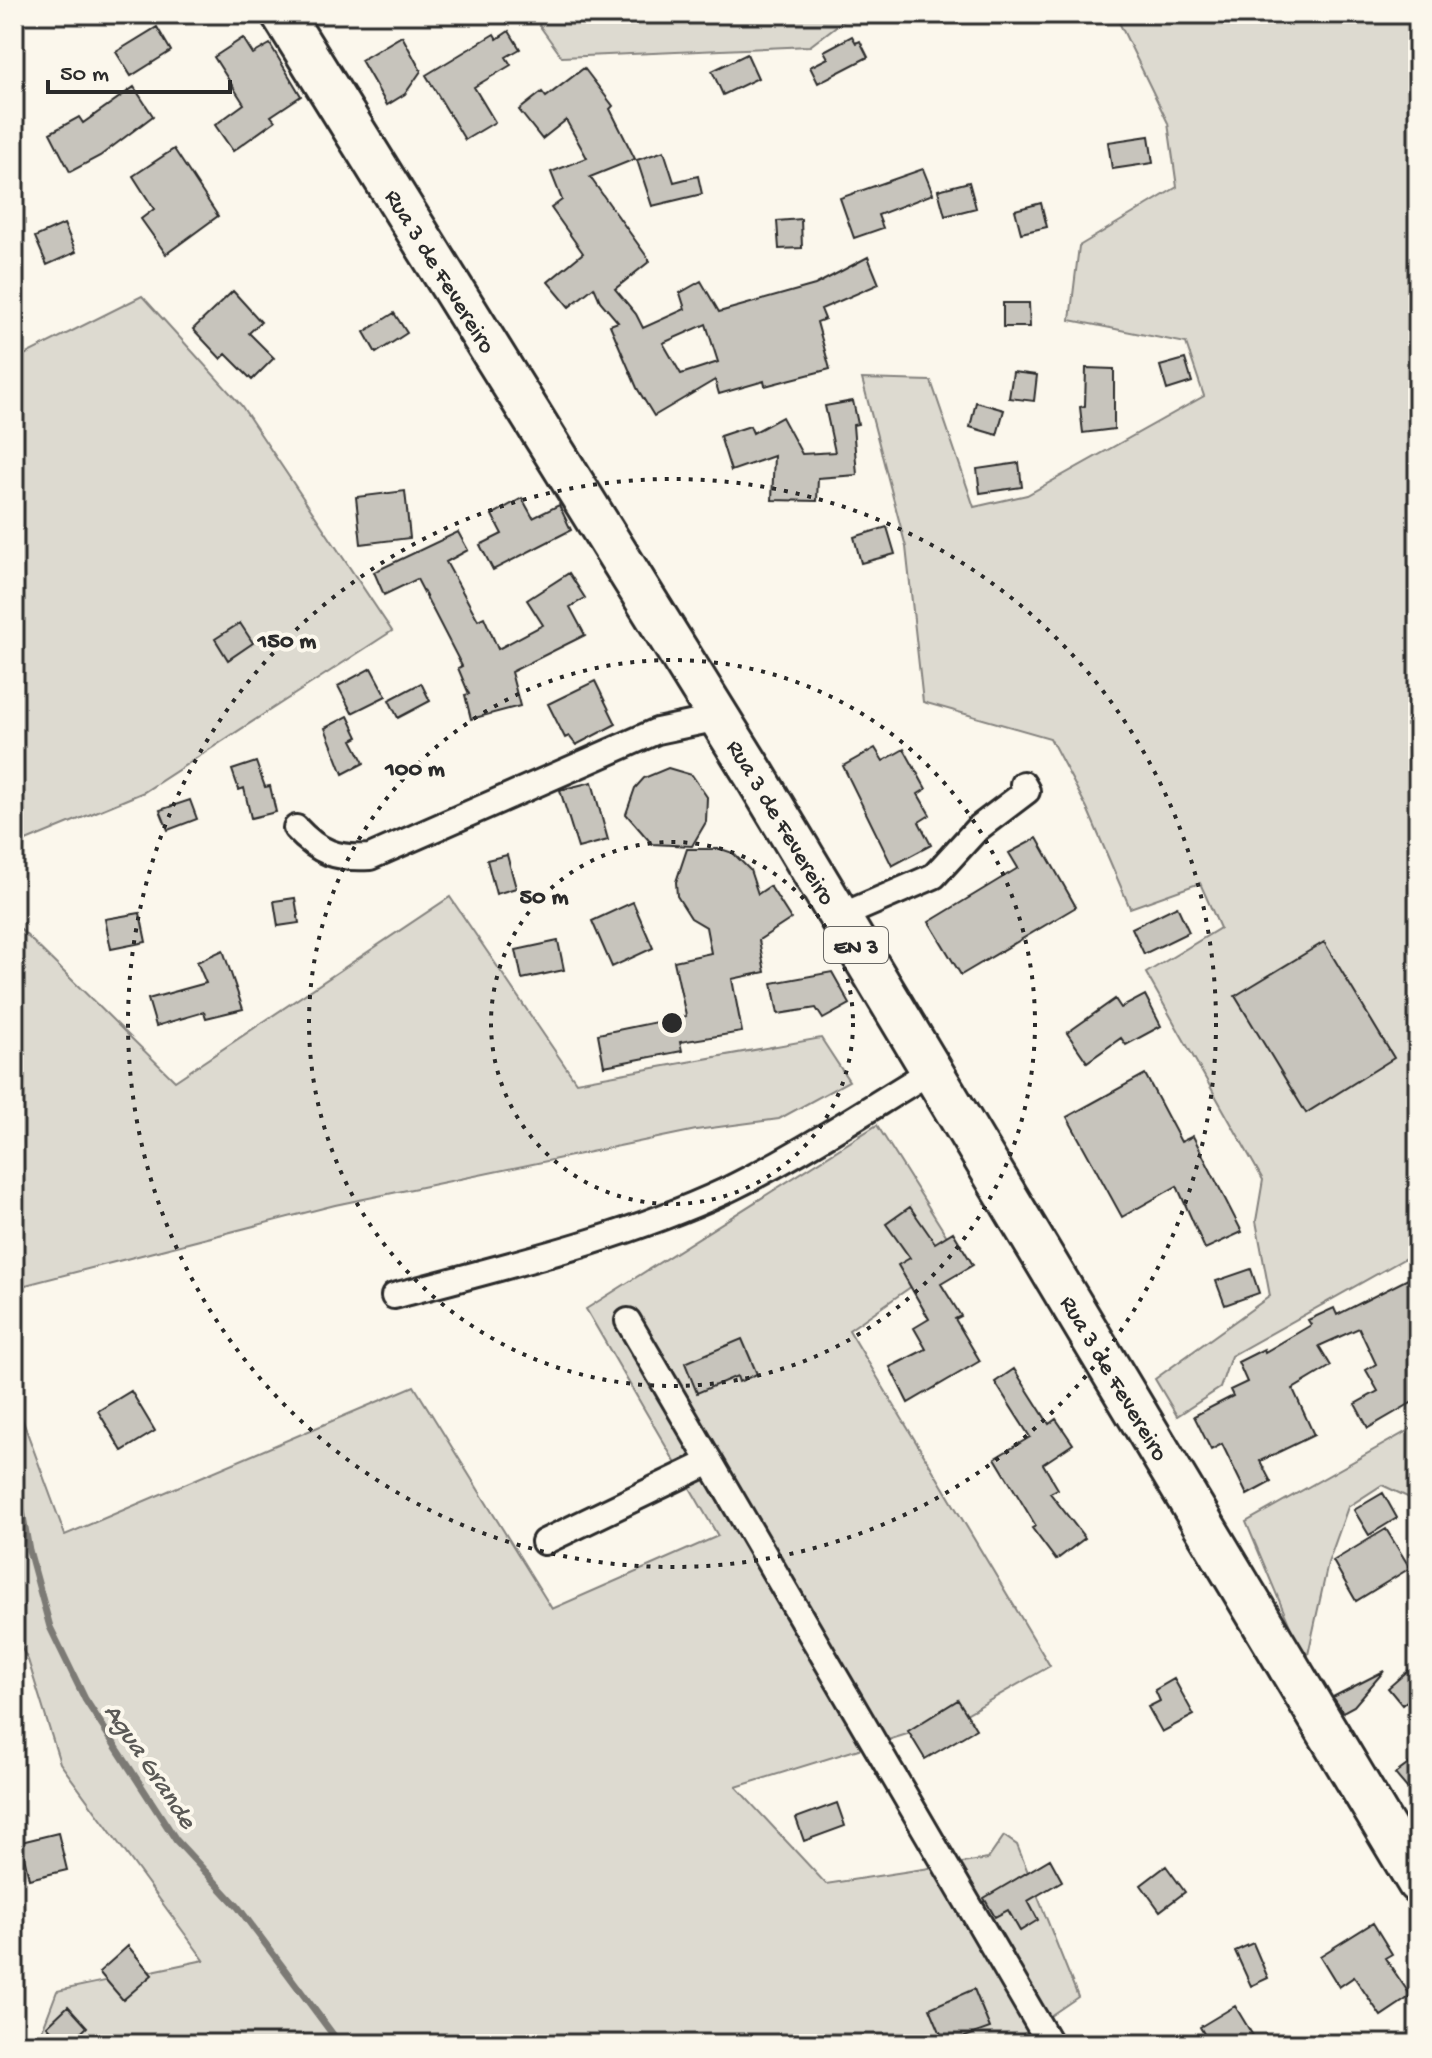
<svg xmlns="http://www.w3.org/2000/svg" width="1432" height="2058" viewBox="0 0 1432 2058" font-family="'Gochi Hand',sans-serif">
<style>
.green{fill:#dddad0;stroke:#84827e;stroke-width:2}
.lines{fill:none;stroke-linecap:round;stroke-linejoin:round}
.stream{stroke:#7b7a75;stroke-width:7}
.building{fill:#c7c4bc;stroke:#2b2b2b;stroke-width:2;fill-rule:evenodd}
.minor-casing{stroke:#2b2b2b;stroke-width:30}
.primary-casing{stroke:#2b2b2b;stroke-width:46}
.minor{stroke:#fbf7ec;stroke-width:24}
.primary{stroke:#fbf7ec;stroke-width:40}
.ring{fill:none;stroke:#2b2b2b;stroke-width:4;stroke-dasharray:4 8}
.labels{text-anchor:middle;stroke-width:8;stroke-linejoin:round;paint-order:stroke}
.shield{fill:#fbf7ec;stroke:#696865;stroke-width:2}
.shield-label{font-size:22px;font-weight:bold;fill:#2b2b2b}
.street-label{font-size:24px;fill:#2b2b2b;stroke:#fbf7ec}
.water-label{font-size:26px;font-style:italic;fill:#5a5956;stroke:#fbf7ec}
.centre{fill:#2b2b2b;stroke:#fbf7ec;stroke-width:4}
.ring-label{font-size:24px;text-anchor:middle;font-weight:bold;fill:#2b2b2b;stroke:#fbf7ec;stroke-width:8;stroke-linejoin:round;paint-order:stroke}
</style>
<rect width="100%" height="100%" fill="#fbf7ec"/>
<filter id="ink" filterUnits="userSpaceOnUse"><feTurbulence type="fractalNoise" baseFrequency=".0125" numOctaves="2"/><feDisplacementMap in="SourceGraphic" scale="16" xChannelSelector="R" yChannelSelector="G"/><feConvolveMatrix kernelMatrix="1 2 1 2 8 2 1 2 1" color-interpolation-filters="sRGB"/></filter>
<g filter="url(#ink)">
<path class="green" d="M 544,14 L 852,14 L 810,46 L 562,57 L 539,25 Z
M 1115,14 L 1418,14 L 1418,1251 L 1231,1356 L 1220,1388 L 1177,1416 L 1155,1379 L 1270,1296 L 1256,1221 L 1263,1180 L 1146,973 L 1220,928 L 1200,883 L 1130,908 L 1087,808 L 1050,738 L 923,702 L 906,547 L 862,379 L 931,381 L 974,507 L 1027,495 L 1204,396 L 1186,343 L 1070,320 L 1079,246 L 1177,187 L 1168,123 Z
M 142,296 L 241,405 L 392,631 L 144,792 L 14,846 L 14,360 Z
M 450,897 L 576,1082 L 821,1038 L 849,1081 L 779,1119 L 696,1130 L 335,1205 L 14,1288 L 14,923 L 175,1081 Z
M 877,1125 L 958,1254 L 849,1330 L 1050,1666 L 959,1718 L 736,1787 L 826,1884 L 988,1859 L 1004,1836 L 1017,1845 L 1078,1997 L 1009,2044 L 37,2044 L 57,1991 L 204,1960 L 60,1763 L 28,1660 L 14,1634 L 14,1397 L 65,1535 L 414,1386 L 552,1609 L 718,1536 L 586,1309 Z
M 1418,1425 L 1418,1502 L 1382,1485 L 1348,1507 L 1328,1563 L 1306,1664 L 1246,1522 Z"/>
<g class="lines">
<path class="stream" d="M 14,1466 L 29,1550 L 50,1627 L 85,1699 L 176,1840 L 238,1907 L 340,2044"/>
</g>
<path class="building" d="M 157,27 L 171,51 L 131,76 L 116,52 Z
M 509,31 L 520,49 L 506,57 L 511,65 L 474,87 L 495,122 L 465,140 L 426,75 L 494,34 L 497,39 Z
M 402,36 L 421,71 L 405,94 L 387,105 L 361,60 Z
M 852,36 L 856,43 L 860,41 L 868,57 L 818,83 L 810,67 L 828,58 L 824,51 Z
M 243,38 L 253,54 L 270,44 L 301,96 L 271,116 L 275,121 L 233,151 L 215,125 L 244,104 L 214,57 Z
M 747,54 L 758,78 L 723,95 L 712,71 Z
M 584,68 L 613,106 L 610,109 L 635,159 L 590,177 L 650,261 L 615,289 L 636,314 L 643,328 L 685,309 L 680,293 L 701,281 L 719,312 L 815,285 L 868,257 L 879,284 L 821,309 L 825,319 L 817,322 L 830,369 L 765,386 L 764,381 L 719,394 L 715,380 L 654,416 L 637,388 L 610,325 L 618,322 L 600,301 L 594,287 L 569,307 L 548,282 L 583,253 L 551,208 L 562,200 L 551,172 L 587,158 L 566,120 L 542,139 L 519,110 L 542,92 L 546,97 ZM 706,324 L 718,362 L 681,374 L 663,343 Z
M 134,87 L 153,116 L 100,156 L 70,172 L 50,133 L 79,117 L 83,123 Z
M 1149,136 L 1153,163 L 1112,169 L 1108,142 Z
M 174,149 L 218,216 L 166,254 L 141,219 L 154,209 L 133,176 Z
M 664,151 L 674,182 L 698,176 L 702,194 L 652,206 L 637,160 Z
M 923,169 L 933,194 L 878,215 L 883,228 L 854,238 L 840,198 Z
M 969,182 L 976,208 L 945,216 L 938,190 Z
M 1041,203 L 1047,227 L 1021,233 L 1015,210 Z
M 801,219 L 802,248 L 779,249 L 777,221 Z
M 64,224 L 76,252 L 47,265 L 35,237 Z
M 233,291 L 261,322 L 249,333 L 274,358 L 252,380 L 226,354 L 221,359 L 193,329 Z
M 1003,303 L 1029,303 L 1030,327 L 1003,327 Z
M 394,313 L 407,333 L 376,353 L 364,332 Z
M 1185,359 L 1192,382 L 1167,390 L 1160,366 Z
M 1086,368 L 1114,369 L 1114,429 L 1083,433 L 1080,407 L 1085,406 Z
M 1013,372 L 1037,375 L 1034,401 L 1009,398 Z
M 853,401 L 858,424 L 853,425 L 857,475 L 818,478 L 817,501 L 772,500 L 774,456 L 731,471 L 720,436 L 750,426 L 753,433 L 782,417 L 802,454 L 835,452 L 825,406 Z
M 976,402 L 1004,410 L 997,435 L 970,427 Z
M 1019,463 L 1022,487 L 980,493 L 977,469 Z
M 405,491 L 410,538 L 361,544 L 356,497 Z
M 522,498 L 533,518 L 559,505 L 571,530 L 493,570 L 480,545 L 502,534 L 492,515 Z
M 887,527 L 895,554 L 861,563 L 854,537 Z
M 458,532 L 468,550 L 446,562 L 478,620 L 484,617 L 498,649 L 543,625 L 527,600 L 569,573 L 585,598 L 570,607 L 585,635 L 511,672 L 520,706 L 471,719 L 465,695 L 469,694 L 458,668 L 462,666 L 417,579 L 384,595 L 374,572 Z
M 240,623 L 253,643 L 228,660 L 215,639 Z
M 371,668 L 386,696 L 352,713 L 338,686 Z
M 595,681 L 616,724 L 576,745 L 569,736 L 565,738 L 548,704 Z
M 421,683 L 430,701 L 398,718 L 389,700 Z
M 348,716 L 358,737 L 352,740 L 364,763 L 343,774 L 325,728 Z
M 875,748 L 883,761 L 904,749 L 926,789 L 918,794 L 930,815 L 919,822 L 931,845 L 892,866 L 843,766 Z
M 256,762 L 265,787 L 270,786 L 276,812 L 251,818 L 244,788 L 239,790 L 232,770 Z
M 668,768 L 692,775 L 707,797 L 706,822 L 692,846 L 652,844 L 626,814 L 635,788 L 644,778 Z
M 592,782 L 608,840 L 578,848 L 560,790 Z
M 190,800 L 197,819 L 168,830 L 160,810 Z
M 1037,838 L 1076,907 L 961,975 L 929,922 L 1018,868 L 1009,853 Z
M 687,849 L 721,849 L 733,853 L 750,870 L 758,894 L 770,886 L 791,919 L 759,940 L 765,972 L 732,979 L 742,1032 L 680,1042 L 682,1051 L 604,1066 L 598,1034 L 686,1016 L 674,961 L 711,953 L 706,927 L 691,918 L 677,896 L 676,882 Z
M 507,855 L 516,888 L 496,894 L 487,860 Z
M 295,898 L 299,923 L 278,926 L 274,901 Z
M 633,902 L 653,948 L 612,967 L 592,921 Z
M 1177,906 L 1189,932 L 1144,954 L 1132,928 Z
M 140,913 L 146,942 L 111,949 L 105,919 Z
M 558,941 L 564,970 L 522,979 L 516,950 Z
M 1324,942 L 1394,1058 L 1306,1113 L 1235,996 Z
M 223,950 L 243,1009 L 206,1018 L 204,1012 L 156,1026 L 148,999 L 206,983 L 197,962 Z
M 832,972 L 850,1004 L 823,1019 L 816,1008 L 778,1014 L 772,983 Z
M 1145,995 L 1161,1026 L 1126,1045 L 1121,1038 L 1087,1062 L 1067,1033 L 1115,999 L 1121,1008 Z
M 1145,1074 L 1181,1142 L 1193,1136 L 1242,1232 L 1205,1249 L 1177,1186 L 1122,1217 L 1067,1117 Z
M 910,1207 L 935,1243 L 953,1232 L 973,1265 L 941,1284 L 961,1316 L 955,1319 L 980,1361 L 908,1403 L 890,1367 L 926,1349 L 914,1328 L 929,1319 L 898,1265 L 910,1258 L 886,1224 Z
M 1251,1269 L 1259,1293 L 1225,1305 L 1216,1281 Z
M 1418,1274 L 1418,1399 L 1368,1428 L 1355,1404 L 1378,1391 L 1366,1370 L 1376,1364 L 1359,1328 L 1319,1346 L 1331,1366 L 1293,1389 L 1314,1435 L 1260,1461 L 1271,1482 L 1247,1495 L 1222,1444 L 1211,1450 L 1194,1416 L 1233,1396 L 1230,1390 L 1247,1382 L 1238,1362 L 1264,1349 L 1265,1352 L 1311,1325 L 1308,1320 L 1334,1308 L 1337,1315 Z
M 742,1339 L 757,1374 L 739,1382 L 737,1376 L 697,1393 L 685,1363 Z
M 1014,1369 L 1049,1424 L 1056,1419 L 1073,1444 L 1043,1464 L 1058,1489 L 1050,1493 L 1085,1538 L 1056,1560 L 1032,1528 L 1036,1526 L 995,1458 L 1030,1437 L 995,1382 Z
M 131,1391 L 155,1431 L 122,1451 L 98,1411 Z
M 1383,1493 L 1397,1518 L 1369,1535 L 1354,1510 Z
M 1386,1529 L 1410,1568 L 1356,1601 L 1333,1561 Z
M 1418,1662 L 1418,1692 L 1402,1705 L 1388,1688 Z
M 1384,1671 L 1354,1706 L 1343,1712 L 1333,1697 Z
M 1174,1679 L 1194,1715 L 1162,1732 L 1148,1707 L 1160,1701 L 1155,1690 Z
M 958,1700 L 976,1729 L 925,1759 L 908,1731 Z
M 1418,1757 L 1418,1801 L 1395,1774 Z
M 837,1803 L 845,1826 L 804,1841 L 796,1818 Z
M 58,1833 L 67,1870 L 29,1879 L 21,1842 Z
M 1050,1859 L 1062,1881 L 1028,1901 L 1038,1920 L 1020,1931 L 1008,1910 L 995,1917 L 984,1898 Z
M 1166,1866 L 1185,1892 L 1160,1911 L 1141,1885 Z
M 1373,1923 L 1392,1954 L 1385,1958 L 1411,1996 L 1381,2016 L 1354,1977 L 1339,1987 L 1320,1956 Z
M 1253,1943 L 1268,1978 L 1251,1986 L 1235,1951 Z
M 128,1946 L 152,1975 L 123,2000 L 99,1972 Z
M 974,1989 L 990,2028 L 945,2044 L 930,2008 Z
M 68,2006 L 87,2027 L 69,2044 L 64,2044 L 47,2026 Z
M 1235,2006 L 1258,2044 L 1210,2044 L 1200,2027 Z"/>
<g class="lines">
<defs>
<path id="minor" d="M 296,828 C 319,853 337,859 370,857 L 657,731 L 719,718
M 839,917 L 934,876 L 977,829 L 1027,791 L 1023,784
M 394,1296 C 505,1266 620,1240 725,1191 C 796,1157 863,1112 931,1071
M 628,1321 L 1050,2044
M 544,1542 L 710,1462"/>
<g id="primary">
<path id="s1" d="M 282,14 L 754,774 L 1418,1883"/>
</g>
</defs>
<use href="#minor" class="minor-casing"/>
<use href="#primary" class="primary-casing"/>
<use href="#minor" class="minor"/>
<use href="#primary" class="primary"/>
</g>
</g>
<g class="ring">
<circle cx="672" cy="1023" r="181"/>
<circle cx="672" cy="1023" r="363"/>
<circle cx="672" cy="1023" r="544"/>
</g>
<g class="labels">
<rect class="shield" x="824" y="927" width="64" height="36" rx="6"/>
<g class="shield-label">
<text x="856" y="953">EN 3</text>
</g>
<g class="street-label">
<text dy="8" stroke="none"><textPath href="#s1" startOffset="302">Rua 3 de Fevereiro</textPath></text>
<text dy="8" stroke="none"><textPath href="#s1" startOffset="950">Rua 3 de Fevereiro</textPath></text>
<text dy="8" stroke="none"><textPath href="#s1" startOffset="1598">Rua 3 de Fevereiro</textPath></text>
</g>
<g class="water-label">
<text transform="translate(152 1765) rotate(56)" y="9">Agua Grande</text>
</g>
</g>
<circle cx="672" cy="1023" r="12" class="centre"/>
<g class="ring-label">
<text x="287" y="647">150 m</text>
<text x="415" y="775">100 m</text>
<text x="544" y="903">50 m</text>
</g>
<rect width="1432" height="2058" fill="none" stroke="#fbf7ec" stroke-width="48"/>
<rect x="24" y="24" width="1384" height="2010" fill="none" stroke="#2b2b2b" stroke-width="3" filter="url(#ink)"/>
<path d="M48 80v12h182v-12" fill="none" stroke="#2b2b2b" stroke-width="4"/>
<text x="60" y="80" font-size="24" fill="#2b2b2b" stroke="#fbf7ec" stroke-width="6" paint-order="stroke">50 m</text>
</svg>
